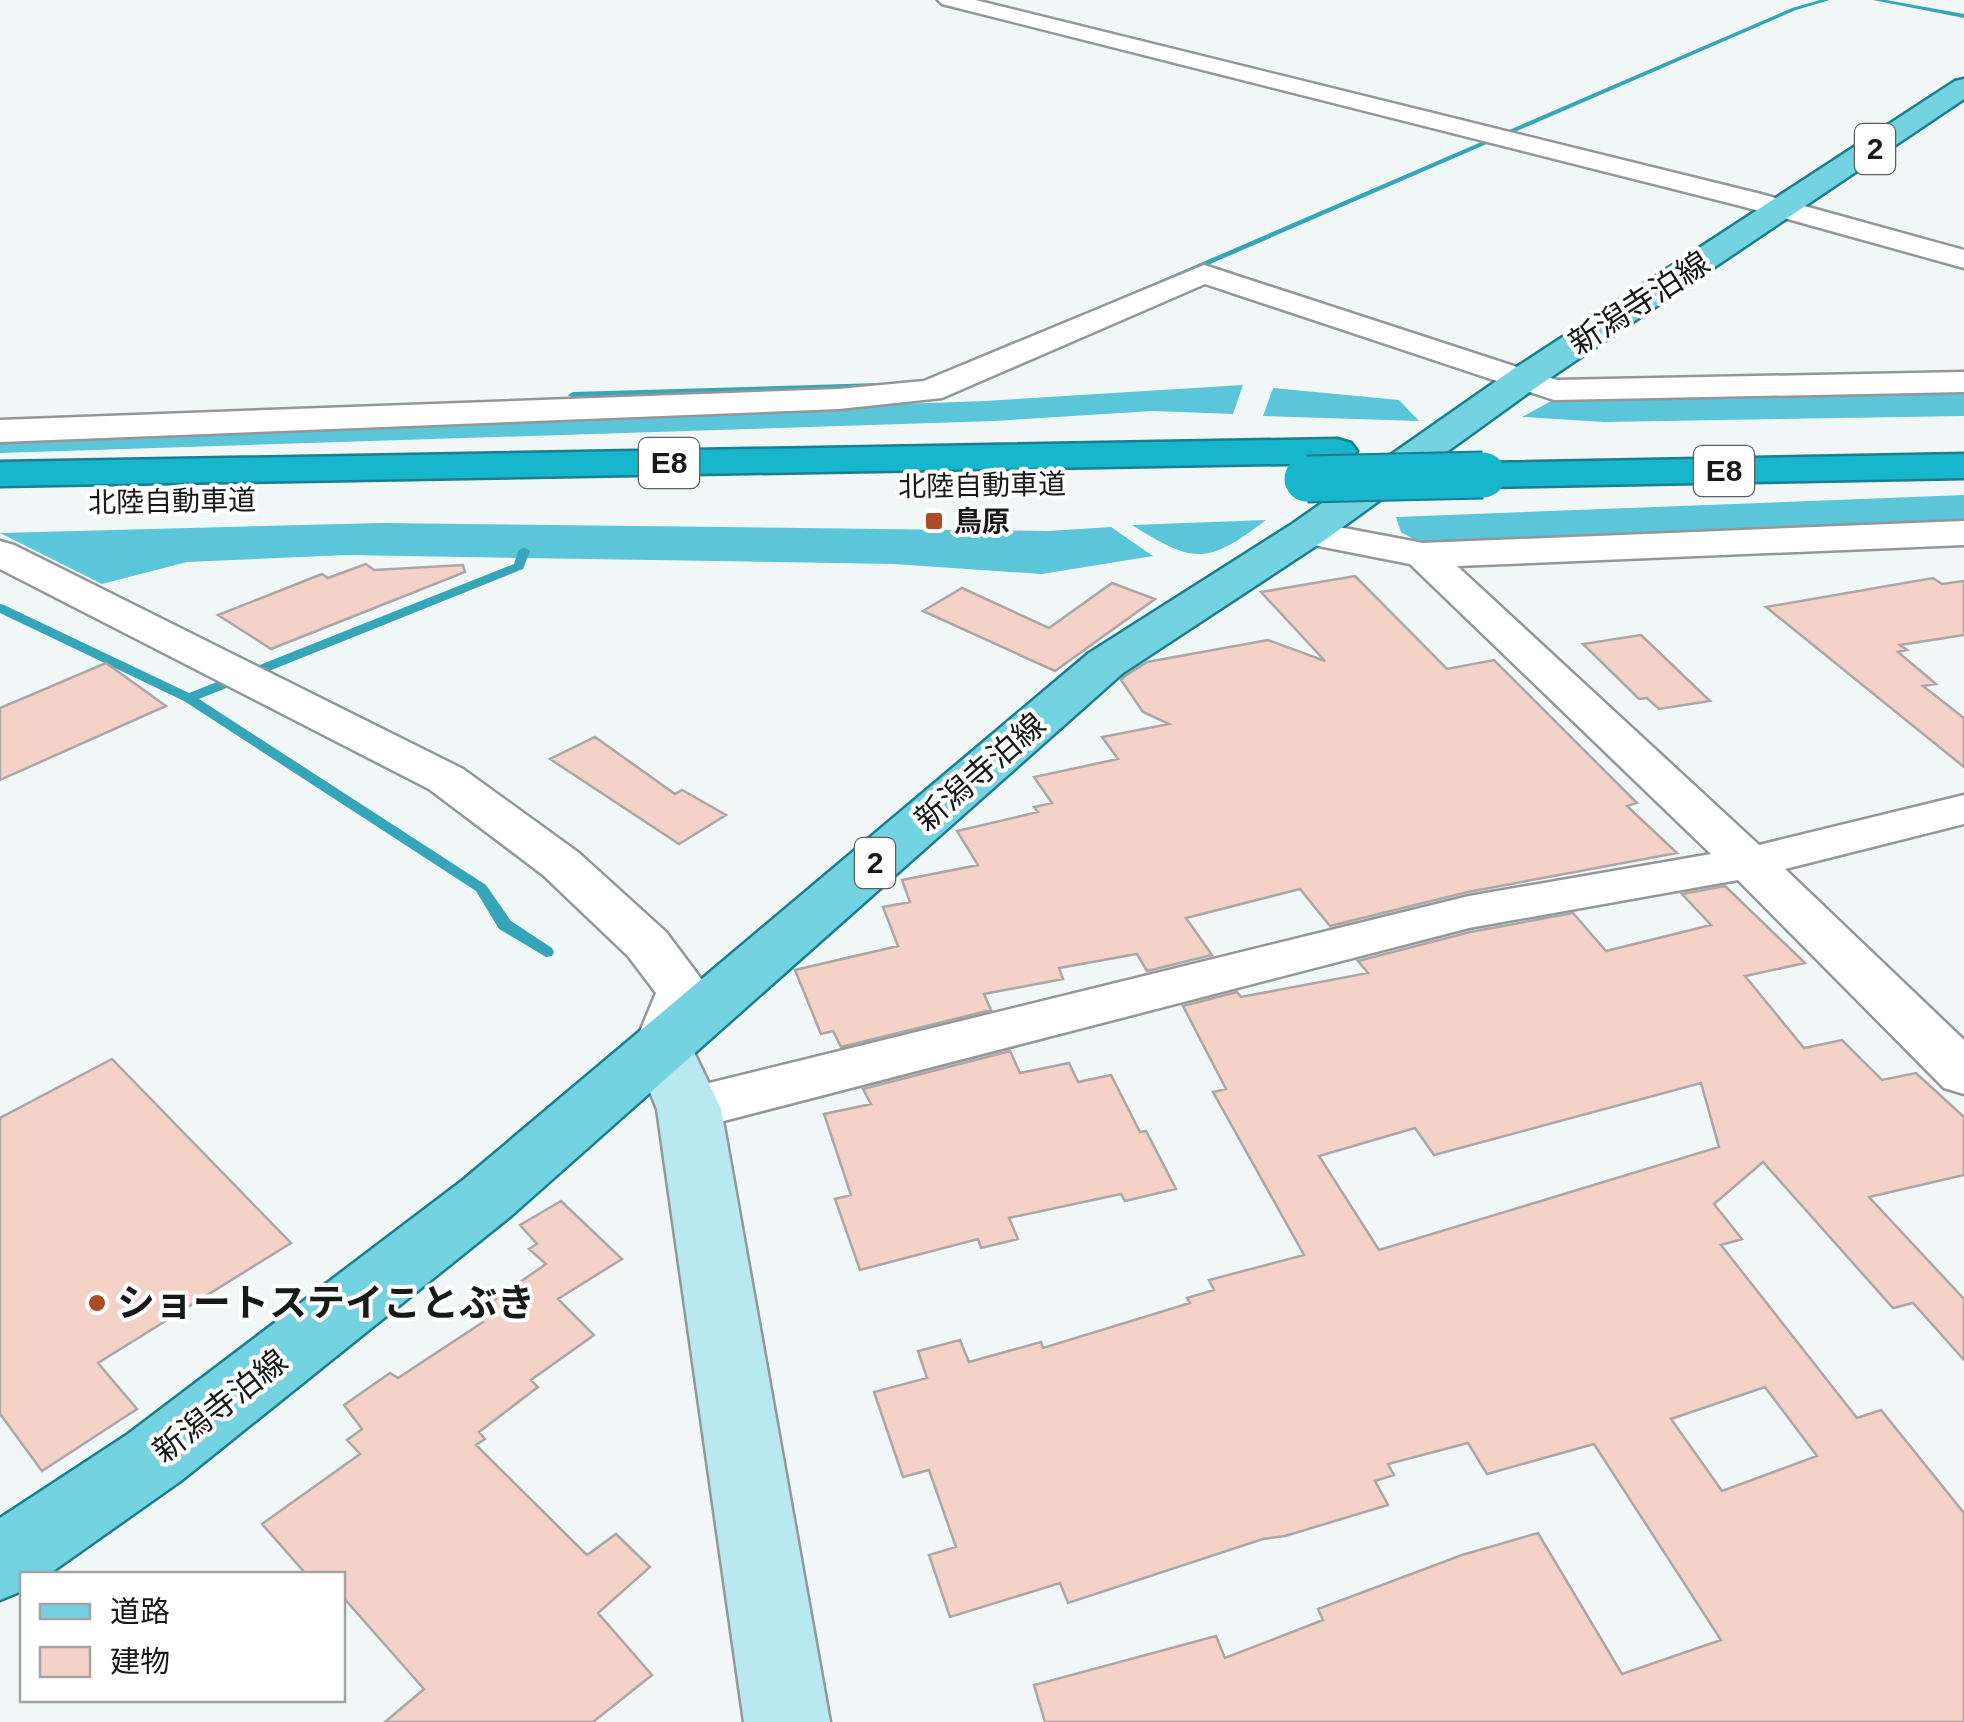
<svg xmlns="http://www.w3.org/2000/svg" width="1964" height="1722" viewBox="0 0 1964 1722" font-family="Arial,'Noto Sans JP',sans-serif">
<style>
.forest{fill:#5bc6d9}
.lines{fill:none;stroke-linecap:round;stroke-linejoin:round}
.stream{fill:#35a6b9;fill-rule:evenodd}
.building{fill:#f4d2c8;stroke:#aba7a6;stroke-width:2.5;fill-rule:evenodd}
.street-casing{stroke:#939798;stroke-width:5}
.secondary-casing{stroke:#939798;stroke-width:5}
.primary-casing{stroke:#177f8e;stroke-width:5}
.highway-casing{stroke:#177f8e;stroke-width:5}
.street{fill:#fff;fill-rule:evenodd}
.secondary{fill:#b9e9f0;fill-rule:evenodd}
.primary{fill:#74d3e1;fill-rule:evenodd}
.highway{fill:#17b6cd;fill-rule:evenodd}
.highway-bridge-casing{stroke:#177f8e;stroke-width:49;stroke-linecap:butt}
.highway-bridge{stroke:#17b6cd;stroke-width:45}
.poi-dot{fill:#b24a28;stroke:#fff;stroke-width:4}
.labels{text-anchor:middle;stroke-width:8;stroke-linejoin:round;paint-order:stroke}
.far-street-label{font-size:28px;fill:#181a1a;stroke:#fff}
.far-poi-label{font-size:28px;font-weight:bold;fill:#181a1a;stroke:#fff;text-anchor:start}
.shield{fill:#fff;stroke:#5d5f5f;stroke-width:2.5}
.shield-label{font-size:30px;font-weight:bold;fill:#181a1a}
.street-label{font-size:32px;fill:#181a1a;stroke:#fff}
.near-poi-label{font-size:38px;font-weight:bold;fill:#181a1a;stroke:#fff;text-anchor:start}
</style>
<rect width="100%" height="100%" fill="#f1f6f7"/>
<path class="forest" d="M 1243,385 L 1233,414 L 1153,411 L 994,421 L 0,453 L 0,436 L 985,401 Z
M 1273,388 L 1399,400 L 1419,421 L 1263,416 Z
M 1964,394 L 1964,416 L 1604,422 L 1522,417 L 1553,400 Z
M 1964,495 L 1964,524 L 1442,545 L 1417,541 L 1401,532 L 1396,517 Z
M 1266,520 C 1207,565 1194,564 1132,525 Z
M 382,523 L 1048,531 L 1111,527 L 1153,556 L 1042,574 L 894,564 L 347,555 L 187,562 L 102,584 L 0,533 Z"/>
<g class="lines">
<path class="stream" d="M 1820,0 L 1830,0 L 1796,10 L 1095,314 L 1087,312 L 1792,8 Z
M 1873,0 L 1886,0 L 1964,14 L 1964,18 Z
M 879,383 L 884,386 L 883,388 L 573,398 L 568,395 L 573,392 Z
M 524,547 L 530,551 L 523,569 L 199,699 L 486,885 L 511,921 L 552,948 L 554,952 L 552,956 L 546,957 L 499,929 L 476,891 L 184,701 L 0,613 L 0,604 L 4,605 L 189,693 L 514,564 L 518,551 Z"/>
</g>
<path class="building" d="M 366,564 L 374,570 L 463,565 L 465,572 L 271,649 L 218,615 L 322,574 L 328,578 Z
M 1355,576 L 1447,669 L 1494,660 L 1637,803 L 1627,806 L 1677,853 L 1468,892 L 1330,926 L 1300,889 L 1186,918 L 1212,955 L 1147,971 L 1137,954 L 1059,968 L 1063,979 L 984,994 L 991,1010 L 841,1047 L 833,1031 L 821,1034 L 795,970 L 898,946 L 883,907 L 910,902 L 902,880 L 978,865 L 957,831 L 1038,812 L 1034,807 L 1052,803 L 1034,777 L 1118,759 L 1102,737 L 1169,724 L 1143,712 L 1121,680 L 1125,676 L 1147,662 L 1268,640 L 1325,661 L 1261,592 Z
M 1933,578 L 1942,584 L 1964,581 L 1964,635 L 1900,645 L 1907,650 L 1898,652 L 1936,684 L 1923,686 L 1964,718 L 1964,767 L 1766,607 Z
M 1112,583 L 1155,599 L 1055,671 L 923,611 L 962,588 L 1049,628 Z
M 1641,635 L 1710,701 L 1659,709 L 1647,698 L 1639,699 L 1583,644 Z
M 106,663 L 166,706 L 0,780 L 0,708 Z
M 595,737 L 675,794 L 682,790 L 726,815 L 679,844 L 550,759 Z
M 1725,886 L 1805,963 L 1745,976 L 1804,1048 L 1842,1040 L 1882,1080 L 1916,1073 L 1964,1117 L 1964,1175 L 1869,1197 L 1964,1299 L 1964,1360 L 1913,1303 L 1893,1308 L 1763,1162 L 1714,1204 L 1742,1239 L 1721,1245 L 1857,1418 L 1881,1410 L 1964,1513 L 1964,1722 L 1045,1722 L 1034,1685 L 1216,1636 L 1225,1658 L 1323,1620 L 1318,1609 L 1462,1555 L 1538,1533 L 1622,1674 L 1721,1640 L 1594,1444 L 1487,1474 L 1468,1443 L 1388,1464 L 1394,1475 L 1375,1481 L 1388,1505 L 1285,1536 L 1263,1539 L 1068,1603 L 1060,1583 L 950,1617 L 929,1555 L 956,1547 L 929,1470 L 903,1477 L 874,1392 L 927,1378 L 918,1351 L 960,1340 L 969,1362 L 1041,1342 L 1043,1348 L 1190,1303 L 1187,1298 L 1214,1290 L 1209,1280 L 1304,1255 L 1213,1092 L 1226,1089 L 1183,1006 L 1237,992 L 1241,997 L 1368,973 L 1358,961 L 1470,932 L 1573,913 L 1606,951 L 1711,925 L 1682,894 ZM 1701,1083 L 1719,1147 L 1379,1250 L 1319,1156 L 1415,1128 L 1434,1155 ZM 1765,1387 L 1817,1456 L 1722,1491 L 1671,1419 Z
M 1010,1051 L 1020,1073 L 1069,1063 L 1078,1082 L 1111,1075 L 1140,1132 L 1146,1131 L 1176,1189 L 1125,1201 L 1121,1194 L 1009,1218 L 1018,1239 L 981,1248 L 978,1239 L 860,1270 L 835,1199 L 851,1195 L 824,1114 L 871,1104 L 863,1089 Z
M 112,1059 L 291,1243 L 98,1363 L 137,1409 L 42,1471 L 0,1414 L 0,1118 Z
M 561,1201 L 622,1259 L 558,1299 L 594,1335 L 531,1380 L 538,1387 L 479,1432 L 485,1439 L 476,1445 L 587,1555 L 616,1534 L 650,1567 L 598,1613 L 652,1675 L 593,1722 L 385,1722 L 424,1689 L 342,1596 L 342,1574 L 306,1574 L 262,1524 L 360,1454 L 347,1440 L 362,1429 L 344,1405 L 390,1373 L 398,1378 L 483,1322 L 477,1312 L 546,1264 L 529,1249 L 537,1244 L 520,1225 Z"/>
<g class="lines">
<defs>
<path id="street" d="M 938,0 L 975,0 L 1761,194 L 1964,250 L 1964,268 L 1741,206 L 942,4 Z
M 1204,265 L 1557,380 L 1964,372 L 1964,392 L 1554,400 L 1205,284 L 942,398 L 839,409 L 0,442 L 0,420 L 839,389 L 924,381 Z
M 1307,521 L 1423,543 L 1964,521 L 1964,545 L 1457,566 L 1759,845 L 1964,795 L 1964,824 L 1785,869 L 1964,1040 L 1964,1094 L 1944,1088 L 1738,880 L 1469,928 L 689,1130 L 668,1124 L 660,1109 L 668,1094 L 689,1088 L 1469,896 L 1711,854 L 1410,564 L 1293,541 L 1288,533 L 1293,525 Z
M 0,541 L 14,545 L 463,769 L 579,853 L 666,932 L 711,992 L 682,1060 L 662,1065 L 642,1060 L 634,1046 L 656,993 L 628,956 L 543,875 L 429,789 L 0,569 Z"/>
<path id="secondary" d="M 662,1025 L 684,1031 L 721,1109 L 830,1722 L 744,1722 L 657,1109 L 631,1046 L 640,1031 Z"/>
<path id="primary" d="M 1964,79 L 1964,99 L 1538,386 L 1322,542 L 1123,673 L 511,1216 L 182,1480 L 49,1574 L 22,1574 L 22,1591 L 0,1600 L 0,1518 L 128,1434 L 463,1180 L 1089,653 L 1292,524 L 1512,370 L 1955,81 Z"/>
<path id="highway" d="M 1337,439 L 1351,443 L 1357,451 L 1351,459 L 1337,463 L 0,486 L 0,462 Z
M 1964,454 L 1964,478 L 1483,487 L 1469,484 L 1463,475 L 1469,466 L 1483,463 Z"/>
</defs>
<use href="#street" class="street-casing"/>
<use href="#secondary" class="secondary-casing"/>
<use href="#primary" class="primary-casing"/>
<use href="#highway" class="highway-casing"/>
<use href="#street" class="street"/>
<use href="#secondary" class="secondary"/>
<use href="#primary" class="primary"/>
<use href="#highway" class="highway"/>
<defs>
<path id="highway-bridge" d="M 1307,479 L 1483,475"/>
</defs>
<use href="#highway-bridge" class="highway-bridge-casing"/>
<use href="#highway-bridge" class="highway-bridge"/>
</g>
<g class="poi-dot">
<rect x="924" y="511" width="20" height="20" rx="5"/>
<circle cx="97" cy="1303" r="10"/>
</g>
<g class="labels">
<g class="far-street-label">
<text transform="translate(982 485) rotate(-1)" y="10">北陸自動車道</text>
<text transform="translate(172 501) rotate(-1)" y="10">北陸自動車道</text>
</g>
<g class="far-poi-label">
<text x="954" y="531">鳥原</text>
</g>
<g class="shield">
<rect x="1855" y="124" width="40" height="50" rx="8"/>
<rect x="639" y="438" width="60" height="50" rx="8"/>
<rect x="1694" y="446" width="60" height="50" rx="8"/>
<rect x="855" y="838" width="40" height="50" rx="8"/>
</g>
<g class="shield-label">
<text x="1875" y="159">2</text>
<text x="669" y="473">E8</text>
<text x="1724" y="481">E8</text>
<text x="875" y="873">2</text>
</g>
<g class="street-label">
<text transform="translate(1639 303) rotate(-33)" y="11">新潟寺泊線</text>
<text transform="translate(980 772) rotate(-41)" y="11">新潟寺泊線</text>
<text transform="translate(220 1406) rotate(-38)" y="11">新潟寺泊線</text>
</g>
<g class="near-poi-label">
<text x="117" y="1316">ショートステイことぶき</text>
</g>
</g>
<rect x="20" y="1572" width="325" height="130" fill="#ffffff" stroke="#a3a3a3" stroke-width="2.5"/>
<rect x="40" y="1604" width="50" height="15" fill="#74d3e1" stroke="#a3a3a3" stroke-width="2.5"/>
<text x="110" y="1622" font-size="30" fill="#181a1a">道路</text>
<rect x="40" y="1647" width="50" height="30" fill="#f4d2c8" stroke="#a3a3a3" stroke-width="2.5"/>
<text x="110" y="1672" font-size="30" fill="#181a1a">建物</text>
</svg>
